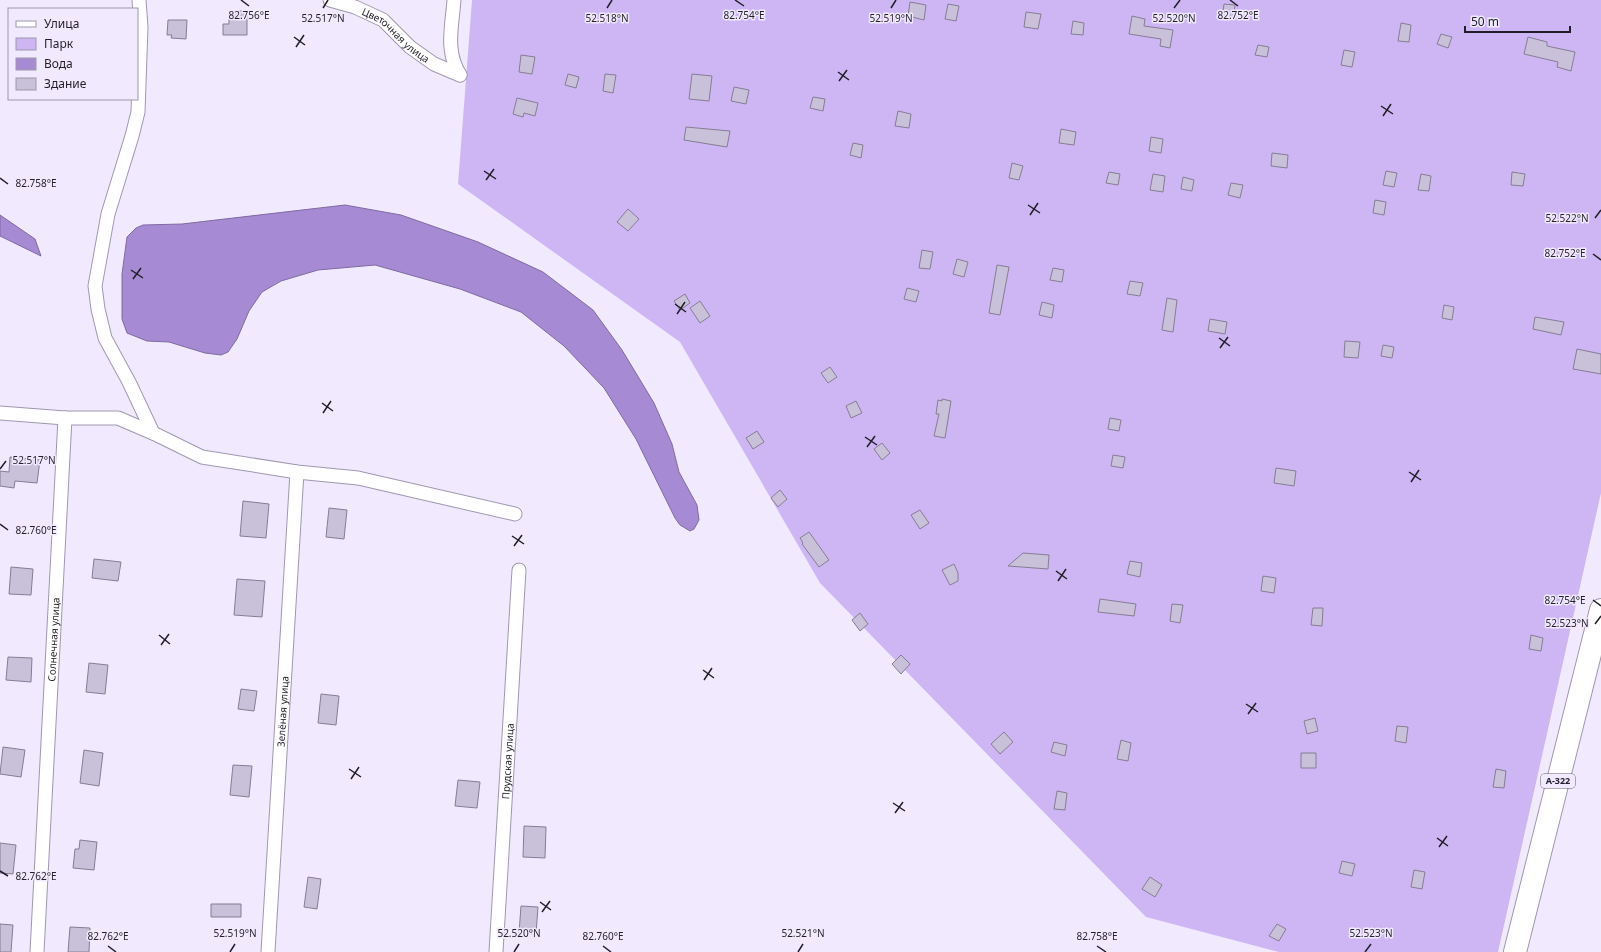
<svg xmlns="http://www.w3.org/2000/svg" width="1601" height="952" viewBox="0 0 1601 952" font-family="'Noto Sans',sans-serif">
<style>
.green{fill:#ceb6f5}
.water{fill:#a78ad4;stroke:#7f6aa0}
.building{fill:#c9c0d9;stroke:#857d94}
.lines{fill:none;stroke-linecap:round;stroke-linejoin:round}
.minor-casing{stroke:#9f97af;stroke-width:15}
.trunk-casing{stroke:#9f97af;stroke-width:24}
.minor{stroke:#fff;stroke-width:13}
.trunk{stroke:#fff;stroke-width:22}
.ticks{fill:none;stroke:#211e27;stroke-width:1.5}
.labels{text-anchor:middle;stroke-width:3;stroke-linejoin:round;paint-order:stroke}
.shield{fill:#f1eaff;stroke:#5f5b68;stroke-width:1}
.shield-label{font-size:9px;font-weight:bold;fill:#211e27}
.street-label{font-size:10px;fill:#211e27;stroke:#f1eaff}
.ticks-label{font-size:10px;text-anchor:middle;fill:#211e27;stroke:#f1eaff;stroke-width:3;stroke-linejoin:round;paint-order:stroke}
</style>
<rect width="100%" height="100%" fill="#f1eaff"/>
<path class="green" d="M 472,0 L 1601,0 L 1601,493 L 1498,952 L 1279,952 L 1146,917 L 820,583 L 680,342 L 458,184 Z"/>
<path class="water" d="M 345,205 L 401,215 L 478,242 L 543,272 L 593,310 L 622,350 L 654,403 L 672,444 L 679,472 L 697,505 L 699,520 L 694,529 L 690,531 L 680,525 L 675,518 L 636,439 L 604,388 L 564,346 L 521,312 L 460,289 L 375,265 L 318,270 L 281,281 L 262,292 L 249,311 L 237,339 L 228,352 L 221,355 L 205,353 L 169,342 L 147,341 L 127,333 L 122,319 L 122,274 L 127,237 L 136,228 L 143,225 L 182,224 Z
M 0,215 L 35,239 L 41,256 L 0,236 Z"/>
<path class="building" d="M 910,2 L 926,5 L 924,20 L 908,16 Z
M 948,4 L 959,6 L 956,21 L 945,19 Z
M 1224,4 L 1235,5 L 1233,20 L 1222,19 Z
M 229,11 L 247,11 L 247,35 L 223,35 L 223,24 L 229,24 Z
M 1026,12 L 1041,14 L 1038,29 L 1024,27 Z
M 1132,16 L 1145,19 L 1144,26 L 1173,30 L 1170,48 L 1160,46 L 1161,39 L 1129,34 Z
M 168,20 L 187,20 L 186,39 L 171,38 L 172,35 L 167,35 Z
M 1073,21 L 1084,23 L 1083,35 L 1071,34 Z
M 1401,23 L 1411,25 L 1409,42 L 1398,41 Z
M 1441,34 L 1452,37 L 1448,48 L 1437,44 Z
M 1528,37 L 1547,42 L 1547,46 L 1575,52 L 1571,71 L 1557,67 L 1558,62 L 1524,54 Z
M 1258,45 L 1269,47 L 1267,57 L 1255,55 Z
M 1344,50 L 1355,52 L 1352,67 L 1341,65 Z
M 521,55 L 535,57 L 532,74 L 519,72 Z
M 568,74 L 579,77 L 576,88 L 565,85 Z
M 605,74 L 616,75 L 613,93 L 603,91 Z
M 692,74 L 712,76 L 709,101 L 689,99 Z
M 734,87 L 749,90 L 746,104 L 731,101 Z
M 813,97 L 825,99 L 823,111 L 810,108 Z
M 517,98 L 538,103 L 535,116 L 524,113 L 523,117 L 513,114 Z
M 898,111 L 911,114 L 909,128 L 895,126 Z
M 686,127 L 730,131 L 727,147 L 684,140 Z
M 1061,129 L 1076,132 L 1074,145 L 1059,143 Z
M 1151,137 L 1163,139 L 1161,153 L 1149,151 Z
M 853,143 L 863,145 L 861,158 L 850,155 Z
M 1272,153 L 1288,155 L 1287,168 L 1271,166 Z
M 1012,163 L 1023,166 L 1019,180 L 1009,178 Z
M 1386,171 L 1397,173 L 1394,187 L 1383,185 Z
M 1109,172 L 1120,174 L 1118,185 L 1106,183 Z
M 1512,172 L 1525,174 L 1523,186 L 1511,185 Z
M 1153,174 L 1165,176 L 1163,192 L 1150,190 Z
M 1421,174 L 1431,176 L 1429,191 L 1418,190 Z
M 1183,177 L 1194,180 L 1192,191 L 1181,189 Z
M 1231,183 L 1243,185 L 1240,198 L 1228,195 Z
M 1375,200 L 1386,202 L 1384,215 L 1373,213 Z
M 628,209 L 639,219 L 628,231 L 617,222 Z
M 922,250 L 933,252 L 930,269 L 919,268 Z
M 957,259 L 968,262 L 964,277 L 953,274 Z
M 997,265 L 1009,267 L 1000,315 L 989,313 Z
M 1053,268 L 1064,270 L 1062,282 L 1050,280 Z
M 1130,281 L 1143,283 L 1140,296 L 1127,294 Z
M 907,288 L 919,291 L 916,302 L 904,299 Z
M 685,294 L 690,303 L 680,310 L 674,301 Z
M 1167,298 L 1177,300 L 1173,332 L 1162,330 Z
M 700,301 L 710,316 L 700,323 L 690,308 Z
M 1042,302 L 1054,305 L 1052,318 L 1039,315 Z
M 1444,305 L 1454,307 L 1452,320 L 1442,318 Z
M 1535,317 L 1564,322 L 1561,335 L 1533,329 Z
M 1210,319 L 1227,322 L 1225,334 L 1208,331 Z
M 1345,341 L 1360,342 L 1358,358 L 1344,357 Z
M 1383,345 L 1394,347 L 1392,358 L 1381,356 Z
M 1577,349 L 1601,354 L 1601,374 L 1573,369 Z
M 830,367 L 837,377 L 828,383 L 821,373 Z
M 942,399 L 951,401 L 945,438 L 934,436 L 939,414 L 936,414 L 938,400 L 942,401 Z
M 856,401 L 862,413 L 851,418 L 846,406 Z
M 1110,418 L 1121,420 L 1119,431 L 1108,429 Z
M 757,431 L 764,442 L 753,449 L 746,438 Z
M 882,443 L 890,453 L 882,460 L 874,449 Z
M 1113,455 L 1125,457 L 1123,468 L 1111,466 Z
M 10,457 L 40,460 L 37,483 L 15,481 L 14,488 L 0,486 L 0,471 L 9,472 Z
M 1276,468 L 1296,471 L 1294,486 L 1274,483 Z
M 780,490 L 787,499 L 778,507 L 771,498 Z
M 243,501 L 269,504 L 266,538 L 240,536 Z
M 329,508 L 347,510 L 344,539 L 326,537 Z
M 920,510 L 929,523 L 920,529 L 911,515 Z
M 809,532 L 829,560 L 819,567 L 802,544 L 803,543 L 800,538 Z
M 1023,553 L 1049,555 L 1048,569 L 1008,566 Z
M 94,559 L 121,562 L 118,581 L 92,578 Z
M 1130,561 L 1142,563 L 1140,577 L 1127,574 Z
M 954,564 L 958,573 L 958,581 L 950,585 L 942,570 Z
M 11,567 L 33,569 L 31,595 L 9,594 Z
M 1263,576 L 1276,578 L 1274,593 L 1261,591 Z
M 237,579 L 265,581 L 262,617 L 234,615 Z
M 1100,599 L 1136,604 L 1134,616 L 1098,612 Z
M 1172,604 L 1183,605 L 1180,623 L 1170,621 Z
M 1313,608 L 1323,608 L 1322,626 L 1311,625 Z
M 860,613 L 868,624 L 860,631 L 852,620 Z
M 1531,635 L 1543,638 L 1541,651 L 1529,649 Z
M 901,655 L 910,664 L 901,674 L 892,664 Z
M 8,657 L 32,658 L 31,682 L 6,680 Z
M 89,663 L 108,665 L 105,694 L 86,692 Z
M 241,689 L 257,691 L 254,711 L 238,709 Z
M 321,694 L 339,696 L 336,725 L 318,723 Z
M 1315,718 L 1318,731 L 1307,734 L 1304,721 Z
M 1397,726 L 1408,727 L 1406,743 L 1395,741 Z
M 1004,732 L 1013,742 L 1000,754 L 991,744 Z
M 1121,740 L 1131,743 L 1128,761 L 1117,759 Z
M 1054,742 L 1067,745 L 1065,756 L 1051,752 Z
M 3,747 L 25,750 L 21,777 L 0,774 Z
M 84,750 L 103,753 L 99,786 L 80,783 Z
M 1301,753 L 1316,753 L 1316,768 L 1301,768 Z
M 233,765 L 252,766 L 249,797 L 230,795 Z
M 1496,769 L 1506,771 L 1504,788 L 1493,787 Z
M 458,780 L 480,782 L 477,808 L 455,806 Z
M 1057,791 L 1067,793 L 1065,810 L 1054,809 Z
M 524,826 L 546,827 L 545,858 L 523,857 Z
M 80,840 L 97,842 L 94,870 L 73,868 L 75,849 L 79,849 Z
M 0,843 L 16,845 L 13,874 L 0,873 Z
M 1342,861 L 1355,864 L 1352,876 L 1339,873 Z
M 1414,870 L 1425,872 L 1422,889 L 1411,887 Z
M 308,877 L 321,879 L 317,909 L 304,907 Z
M 1150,877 L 1162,885 L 1155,897 L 1142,889 Z
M 211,904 L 241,904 L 241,917 L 211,917 Z
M 521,906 L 538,907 L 536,934 L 519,933 Z
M 0,924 L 13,925 L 11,952 L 0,952 Z
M 1277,924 L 1286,929 L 1279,941 L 1269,936 Z
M 70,927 L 90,928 L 89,952 L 68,952 Z"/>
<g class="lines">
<defs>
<g id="minor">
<path d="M 139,0 L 141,27 L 138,112 L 132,136 L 108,214 L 95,286 L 98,309 L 105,338 L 129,382 L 153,433 L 202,457 L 297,472 L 358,478 L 515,514"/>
<path id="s1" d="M 330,0 L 355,7 L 383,20 L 410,47 L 434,64 L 460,75"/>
<path d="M 454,0 C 452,27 445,51 460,75"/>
<path d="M 0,413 L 65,418"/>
<path id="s2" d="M 37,952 L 65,418 L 118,418 L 153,433"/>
<path id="s3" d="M 268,952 L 297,472"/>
<path id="s4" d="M 496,952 L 519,570"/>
</g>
<path id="trunk" d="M 1515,952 L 1601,610"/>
</defs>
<use href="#minor" class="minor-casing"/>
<use href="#trunk" class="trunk-casing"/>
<use href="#minor" class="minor"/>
<use href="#trunk" class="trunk"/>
</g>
<path class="ticks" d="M 241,0 L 249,6M 735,0 L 744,6M 1230,0 L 1238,6M 323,8 L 328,0M 607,8 L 612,0M 891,8 L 896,0M 1174,8 L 1180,0M 294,37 L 305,45M 296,47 L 304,35M 838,72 L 849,80M 839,81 L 847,70M 1381,106 L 1393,114M 1383,116 L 1391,104M 484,171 L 496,179M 0,178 L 8,184M 486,180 L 494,169M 1028,205 L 1040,213M 1030,215 L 1038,203M 1595,218 L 1601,210M 1593,254 L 1601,260M 131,270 L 143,278M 133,279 L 141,268M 675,304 L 686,312M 677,314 L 685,302M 1219,338 L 1230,346M 1220,348 L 1228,337M 322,403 L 333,411M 323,413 L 331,401M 865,437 L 877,445M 867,447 L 875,436M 0,469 L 6,461M 1409,472 L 1421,480M 1411,482 L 1419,470M 0,524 L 8,530M 512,536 L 524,544M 514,546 L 522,535M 1056,571 L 1067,579M 1058,581 L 1066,569M 1593,600 L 1601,606M 1595,624 L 1601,616M 159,635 L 170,644M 161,645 L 169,634M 703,670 L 714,678M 704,680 L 712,668M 1246,704 L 1258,712M 1248,714 L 1256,703M 349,769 L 361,777M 351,779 L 359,767M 893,803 L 905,811M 895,813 L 903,802M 1437,838 L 1448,846M 1439,847 L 1447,836M 0,871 L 8,876M 540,902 L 551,910M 542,912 L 550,901M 108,946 L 116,952M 603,946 L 611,952M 1097,946 L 1106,952M 230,952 L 235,944M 514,952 L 519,944M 798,952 L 803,944M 1365,952 L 1371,944"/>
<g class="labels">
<rect class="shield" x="1541" y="774" width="34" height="14" rx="3"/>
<g class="shield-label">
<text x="1558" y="784">А-322</text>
</g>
<g class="street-label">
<text dy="4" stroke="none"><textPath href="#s1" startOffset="76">Цветочная улица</textPath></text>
<text dy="4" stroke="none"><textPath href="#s2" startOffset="313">Солнечная улица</textPath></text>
<text dy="4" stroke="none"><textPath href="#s3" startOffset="241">Зелёная улица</textPath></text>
<text dy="4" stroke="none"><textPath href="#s4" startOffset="191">Прудская улица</textPath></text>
</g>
</g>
<g class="ticks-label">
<text x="1238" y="19">82.752°E</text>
<text x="249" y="19">82.756°E</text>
<text x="744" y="19">82.754°E</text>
<text x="323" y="22">52.517°N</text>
<text x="607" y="22">52.518°N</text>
<text x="891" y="22">52.519°N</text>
<text x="1174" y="22">52.520°N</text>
<text x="36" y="187">82.758°E</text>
<text x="1567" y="222">52.522°N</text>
<text x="1565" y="257">82.752°E</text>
<text x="34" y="464">52.517°N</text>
<text x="36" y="534">82.760°E</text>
<text x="1565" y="604">82.754°E</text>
<text x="1567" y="627">52.523°N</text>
<text x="36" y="880">82.762°E</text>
<text x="235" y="937">52.519°N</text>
<text x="519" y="937">52.520°N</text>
<text x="803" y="937">52.521°N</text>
<text x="1371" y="937">52.523°N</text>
<text x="108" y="940">82.762°E</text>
<text x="603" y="940">82.760°E</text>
<text x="1097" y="940">82.758°E</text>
</g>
<rect x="8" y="8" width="130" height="92" fill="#f1eaff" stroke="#9e98a9"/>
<rect x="16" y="21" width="20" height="6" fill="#ffffff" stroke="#9e98a9"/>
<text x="44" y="28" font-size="12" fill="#211e27">Улица</text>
<rect x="16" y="38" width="20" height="12" fill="#ceb6f5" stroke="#9e98a9"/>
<text x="44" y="48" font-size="12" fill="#211e27">Парк</text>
<rect x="16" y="58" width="20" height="12" fill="#a78ad4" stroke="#9e98a9"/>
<text x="44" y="68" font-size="12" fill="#211e27">Вода</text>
<rect x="16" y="78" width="20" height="12" fill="#c9c0d9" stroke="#9e98a9"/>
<text x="44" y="88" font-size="12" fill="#211e27">Здание</text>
<path d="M1465 26v6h105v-6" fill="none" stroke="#211e27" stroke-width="2"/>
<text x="1471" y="26" font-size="12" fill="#211e27" stroke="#f1eaff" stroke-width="3" paint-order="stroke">50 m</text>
</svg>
